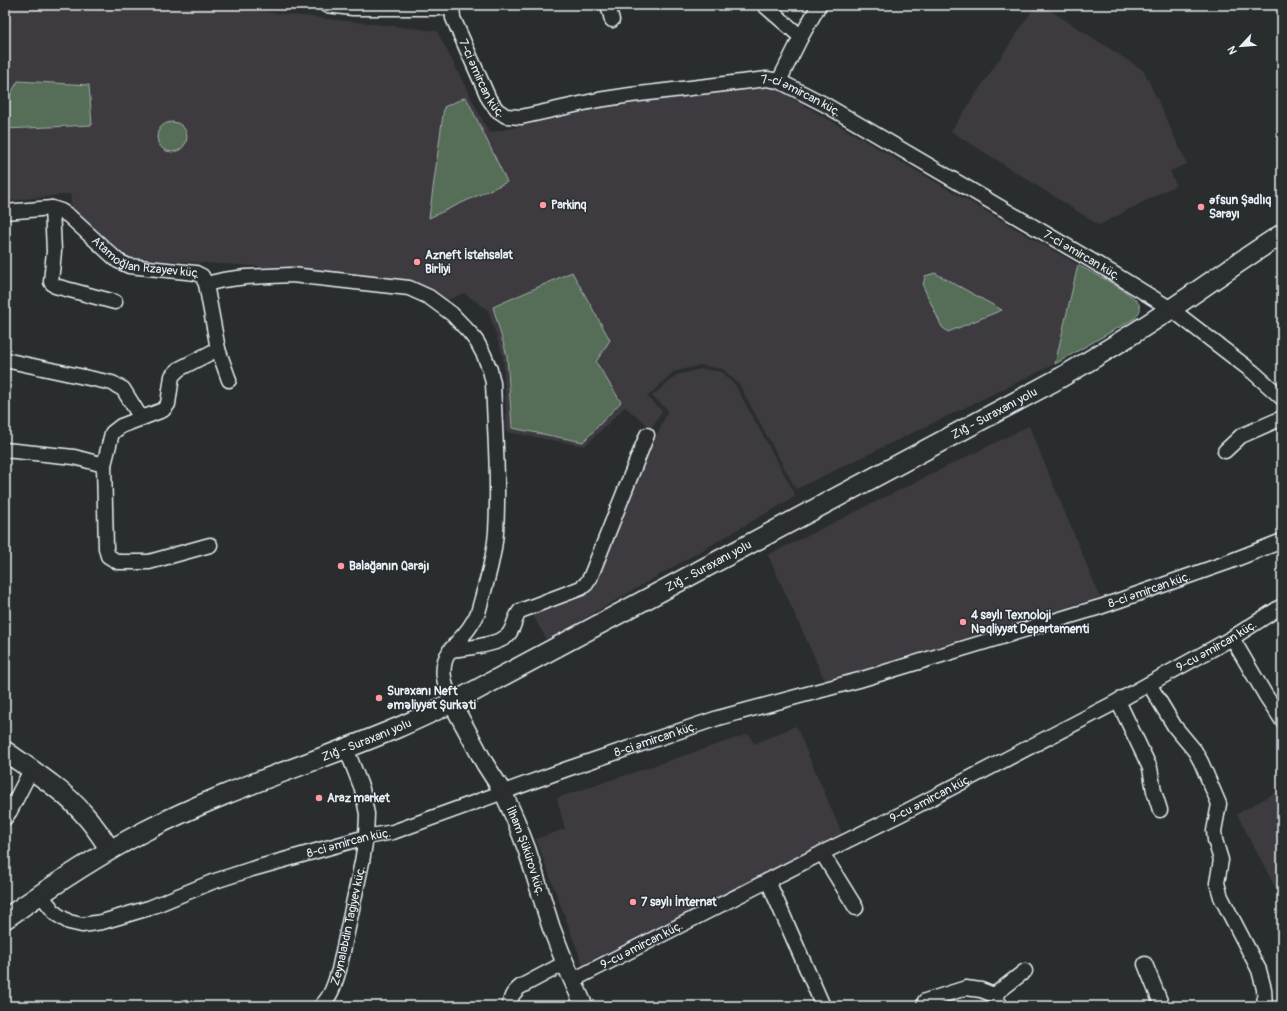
<svg xmlns="http://www.w3.org/2000/svg" width="1287" height="1011" viewBox="0 0 1287 1011" font-family="Pangolin,sans-serif">
<style>
.built{fill:#3d3b40}
.green{fill:#576d58;stroke:#a0afa8}
.lines{fill:none;stroke-linecap:round;stroke-linejoin:round}
.minor-casing{stroke:#e8f1f8;stroke-width:17}
.tertiary-casing{stroke:#e8f1f8;stroke-width:20}
.secondary-casing{stroke:#e8f1f8;stroke-width:22}
.minor{stroke:#2a2d2e;stroke-width:14}
.tertiary{stroke:#2a2d2e;stroke-width:17}
.secondary{stroke:#2a2d2e;stroke-width:19}
.poi-dot{fill:#ff9aa2;stroke:#2a2d2e;stroke-width:1.5}
.labels{text-anchor:middle;stroke-width:3;stroke-linejoin:round;paint-order:stroke}
.street-label{font-size:12px;fill:#e8f1f8;stroke:#2a2d2e}
.poi-label{font-size:12px;font-weight:bold;fill:#e8f1f8;stroke:#2a2d2e;text-anchor:start}
</style>
<rect width="100%" height="100%" fill="#2a2d2e"/>
<filter id="ink" filterUnits="userSpaceOnUse"><feTurbulence type="fractalNoise" baseFrequency=".025" numOctaves="2"/><feDisplacementMap in="SourceGraphic" scale="8" xChannelSelector="R" yChannelSelector="G"/><feConvolveMatrix kernelMatrix="1 2 1 2 8 2 1 2 1" color-interpolation-filters="sRGB"/></filter>
<g filter="url(#ink)">
<path class="built" d="M 5,5 L 201,5 L 437,31 L 489,133 L 630,102 L 771,86 L 1078,265 L 1055,364 L 796,489 L 739,384 L 723,369 L 700,365 L 673,372 L 647,397 L 662,411 L 651,428 L 625,407 L 585,446 L 507,432 L 503,356 L 488,310 L 464,293 L 443,302 L 423,286 L 254,266 L 127,258 L 72,209 L 70,194 L 5,201 Z
M 1036,5 L 1042,5 L 1144,71 L 1187,164 L 1170,171 L 1176,185 L 1099,225 L 951,131 Z
M 701,369 L 722,372 L 735,385 L 796,496 L 547,640 L 531,612 L 589,591 L 668,410 L 652,396 L 677,375 Z
M 1029,426 L 1100,597 L 825,681 L 768,555 Z
M 796,726 L 842,834 L 583,965 L 536,839 L 565,829 L 557,798 L 749,734 L 754,744 Z
M 1282,789 L 1282,900 L 1237,814 Z"/>
<path class="green" d="M 18,81 L 89,85 L 92,125 L 5,129 L 5,104 Z
M 466,97 L 507,182 L 429,218 L 444,107 Z
M157 137a15 15 0 1 1 30 0a15 15 0 1 1-30 0Z
M 1078,265 C 1090,272 1138,294 1140,307 C 1141,311 1138,314 1135,318 L 1055,364 Z
M 572,272 L 610,340 L 596,362 L 621,402 L 583,442 L 512,428 L 507,356 L 493,307 Z
M 935,273 L 1002,310 L 948,332 L 942,327 L 923,286 L 925,276 Z"/>
<g class="lines">
<defs>
<g id="minor">
<path d="M 326,5 L 353,8 L 451,8"/>
<path id="s1" d="M 452,5 L 453,18 L 489,99 L 497,110 L 506,116 L 521,117 L 598,100 L 631,95 L 767,79 L 779,81 L 824,104 L 1111,272 L 1171,309 L 1253,372 L 1282,398"/>
<path d="M 608,5 L 612,20"/>
<path d="M 764,5 L 801,37"/>
<path d="M 779,81 L 801,37 L 819,5"/>
<path d="M 52,208 L 54,251 L 51,282 L 55,286 L 115,302"/>
<path id="s2" d="M 5,212 L 52,208 L 61,211 L 69,216 L 118,261 L 129,266 L 196,273 L 202,276 L 206,284 L 218,349 L 229,380"/>
<path d="M 206,284 L 223,280 L 246,277 L 292,275 L 409,288 L 429,297 L 452,314 L 470,333 L 477,342 L 484,355 L 490,370 L 493,383 C 495,432 499,482 496,532 C 494,558 486,584 479,609 C 478,615 474,620 471,625 C 465,635 456,642 450,651 C 438,667 445,686 452,703"/>
<path d="M 5,360 L 112,383 L 123,389 L 141,418"/>
<path d="M 5,450 L 74,457 L 104,465"/>
<path d="M 1225,451 L 1241,436 L 1282,418"/>
<path d="M 210,545 L 149,562 L 118,562 L 108,556 L 106,548 L 104,465 L 112,433 L 121,426 L 163,410 L 168,404 L 172,376 L 179,369 L 218,349"/>
<path d="M 1232,638 L 1266,696 L 1282,720"/>
<path d="M 450,650 C 463,649 497,645 507,636 C 514,630 514,618 520,611 L 581,588 L 586,584 L 590,578 L 647,435"/>
<path d="M 1149,684 L 1175,727 L 1195,751 L 1201,762 L 1219,804 L 1214,831 L 1215,840 L 1221,860 L 1217,883 L 1221,897 L 1259,970 L 1264,989 L 1265,1006"/>
<path d="M 1118,701 L 1150,768 L 1154,791 L 1160,810"/>
<path d="M 5,818 L 10,811 L 31,770"/>
<path d="M 822,853 L 856,908"/>
<path d="M 768,881 L 823,1006"/>
<path id="s3" d="M 40,894 L 56,914 L 69,922 L 82,925 L 102,922 L 149,908 L 212,882 L 252,869 L 366,837 L 393,832 L 567,769 L 718,718 L 859,680 L 1100,607 L 1226,563 L 1282,541"/>
<path d="M 1145,964 L 1162,1006"/>
<path id="s4" d="M 573,980 L 822,853 L 901,814 L 1118,701 L 1232,638 L 1282,606"/>
<path d="M 994,995 L 1025,971"/>
<path d="M 925,1001 L 966,988 L 981,990 L 994,995 L 1001,1006"/>
<path id="s5" d="M 321,1006 C 331,997 335,983 339,970 L 362,862 L 366,837 L 367,814 L 362,789 L 346,748"/>
<path d="M 510,1006 C 510,997 513,993 520,987 L 565,963"/>
</g>
<g id="tertiary">
<path id="s6" d="M 452,703 L 485,764 L 503,792 L 516,821 L 527,850 L 551,927 L 565,963 L 584,1006"/>
</g>
<g id="secondary">
<path d="M 5,751 C 31,770 61,788 83,813 C 93,824 102,837 110,850"/>
<path id="s7" d="M 5,919 C 50,887 96,856 145,831 C 226,789 314,763 397,728 C 416,720 434,711 452,703 L 1060,378 C 1098,356 1135,333 1171,309 C 1208,284 1244,258 1282,234"/>
</g>
</defs>
<use href="#minor" class="minor-casing"/>
<use href="#tertiary" class="tertiary-casing"/>
<use href="#secondary" class="secondary-casing"/>
<use href="#minor" class="minor"/>
<use href="#tertiary" class="tertiary"/>
<use href="#secondary" class="secondary"/>
</g>
</g>
<g class="poi-dot">
<circle cx="543" cy="205" r="4"/>
<circle cx="1201" cy="207" r="4"/>
<circle cx="417" cy="262" r="4"/>
<circle cx="341" cy="566" r="4"/>
<circle cx="963" cy="622" r="4"/>
<circle cx="379" cy="698" r="4"/>
<circle cx="319" cy="798" r="4"/>
<circle cx="633" cy="902" r="4"/>
</g>
<g class="labels">
<g class="street-label">
<text dy="4" stroke="none"><textPath href="#s1" startOffset="80">7-ci Əmircan küç.</textPath></text>
<text dy="4" stroke="none"><textPath href="#s1" startOffset="428">7-ci Əmircan küç.</textPath></text>
<text dy="4" stroke="none"><textPath href="#s1" startOffset="752">7-ci Əmircan küç.</textPath></text>
<text dy="4" stroke="none"><textPath href="#s2" startOffset="158">Atamoğlan Rzayev küç.</textPath></text>
<text dy="4" stroke="none"><textPath href="#s7" startOffset="1113">Zığ - Suraxanı yolu</textPath></text>
<text dy="4" stroke="none"><textPath href="#s7" startOffset="789">Zığ - Suraxanı yolu</textPath></text>
<text dy="4" stroke="none"><textPath href="#s3" startOffset="1174">8-ci Əmircan küç.</textPath></text>
<text dy="4" stroke="none"><textPath href="#s4" startOffset="725">9-cu Əmircan küç.</textPath></text>
<text dy="4" stroke="none"><textPath href="#s3" startOffset="658">8-ci Əmircan küç.</textPath></text>
<text dy="4" stroke="none"><textPath href="#s7" startOffset="405">Zığ - Suraxanı yolu</textPath></text>
<text dy="4" stroke="none"><textPath href="#s4" startOffset="401">9-cu Əmircan küç.</textPath></text>
<text dy="4" stroke="none"><textPath href="#s3" startOffset="334">8-ci Əmircan küç.</textPath></text>
<text dy="4" stroke="none"><textPath href="#s6" startOffset="166">İlham Şükürov küç.</textPath></text>
<text dy="4" stroke="none"><textPath href="#s5" startOffset="86">Zeynalabdin Tagiyev küç.</textPath></text>
<text dy="4" stroke="none"><textPath href="#s4" startOffset="77">9-cu Əmircan küç.</textPath></text>
</g>
<g class="poi-label">
<text x="1209" y="204">Əfsun Şadlıq<tspan x="1209" dy="14">Sarayı</tspan></text>
<text x="551" y="209">Parkinq</text>
<text x="425" y="259">Azneft İstehsalat<tspan x="425" dy="14">Birliyi</tspan></text>
<text x="349" y="570">Balağanın Qarajı</text>
<text x="971" y="619">4 saylı Texnoloji<tspan x="971" dy="14">Nəqliyyat Departamenti</tspan></text>
<text x="387" y="695">Suraxanı Neft<tspan x="387" dy="14">Əməliyyat Şurkəti</tspan></text>
<text x="327" y="802">Araz market</text>
<text x="641" y="906">7 saylı İnternat</text>
</g>
</g>
<rect width="1287" height="1011" fill="none" stroke="#2a2d2e" stroke-width="20"/>
<rect x="10" y="10" width="1267" height="991" fill="none" stroke="#e8f1f8" stroke-width="1.5" filter="url(#ink)"/>
<g transform="translate(1241 46) rotate(244)" stroke="#2a2d2e" stroke-width="3" paint-order="stroke">
<path d="M0-3L7 15L0 10L-7 15Z" fill="#e8f1f8"/>
<text y="-6" font-size="11" font-weight="bold" text-anchor="middle" fill="#e8f1f8">N</text>
</g>
</svg>
